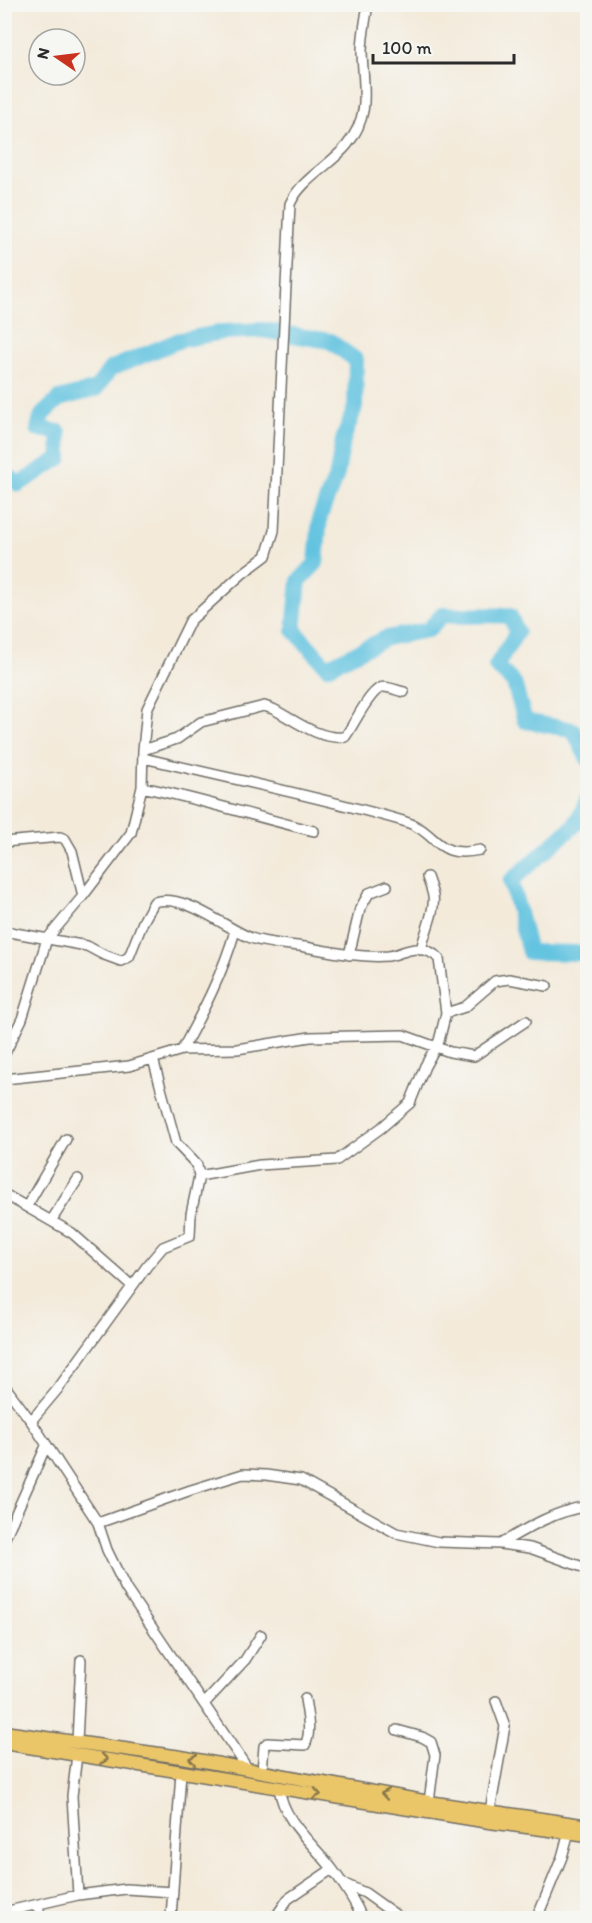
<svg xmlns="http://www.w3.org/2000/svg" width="592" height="1923" viewBox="0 0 592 1923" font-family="Itim,sans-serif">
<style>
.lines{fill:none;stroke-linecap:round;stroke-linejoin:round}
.river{stroke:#62c3e0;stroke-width:16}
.minor-casing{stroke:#716e68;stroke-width:12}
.major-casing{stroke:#716e68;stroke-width:15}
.minor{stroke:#fff;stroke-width:9}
.major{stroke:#ebc669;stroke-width:12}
.oneway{stroke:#8b784a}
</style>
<rect width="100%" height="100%" fill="#f6f6f2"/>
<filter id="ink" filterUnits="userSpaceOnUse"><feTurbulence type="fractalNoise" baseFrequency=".0167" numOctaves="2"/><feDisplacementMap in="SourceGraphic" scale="12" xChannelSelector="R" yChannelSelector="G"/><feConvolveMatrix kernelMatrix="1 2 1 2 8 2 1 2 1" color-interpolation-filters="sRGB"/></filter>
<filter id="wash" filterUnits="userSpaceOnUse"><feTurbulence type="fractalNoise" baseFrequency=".008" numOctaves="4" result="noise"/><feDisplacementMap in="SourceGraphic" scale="24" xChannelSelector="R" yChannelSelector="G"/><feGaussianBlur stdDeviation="1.35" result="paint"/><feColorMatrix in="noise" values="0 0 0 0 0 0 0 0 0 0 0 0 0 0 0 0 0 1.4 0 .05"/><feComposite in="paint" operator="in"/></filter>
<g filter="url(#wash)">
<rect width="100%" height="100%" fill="#f3eada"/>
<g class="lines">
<path class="river" d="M 4,473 L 19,484 L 60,458 L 59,432 L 38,429 L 42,415 L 59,399 L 96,389 L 110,369 L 180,340 L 223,332 L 263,330 L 330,341 L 356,360 L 355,407 L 343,440 L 337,474 L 320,516 L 316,563 L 299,581 L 294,630 L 327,667 L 386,638 L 428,630 L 442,615 C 465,617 487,614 510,616 L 517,632 L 496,666 L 514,683 L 525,721 L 573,730 L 588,759
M 588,799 L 575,825 L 511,881 L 529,952 L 577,953 L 588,955"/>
</g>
</g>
<g filter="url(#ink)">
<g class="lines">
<defs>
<path id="minor" d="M 143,750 L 177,739 L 201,722 L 264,706 L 273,709 C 296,721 319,740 345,737 C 354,725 367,695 380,688 C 385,685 398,691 404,692
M 144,758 C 230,779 317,796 403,821 C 439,831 434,860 480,850
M 142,787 C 200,799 256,817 314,831
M 4,842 L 60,837 L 65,839 L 72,851 L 83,896
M 4,931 L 87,946 L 102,954 L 121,961 L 129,957 L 143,922 L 154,902 C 186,893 223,927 251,938 C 267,944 288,944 305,947 C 332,952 360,958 388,956 C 398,955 408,948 419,949 C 428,950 434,953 439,959 L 446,1013 L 439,1041 L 425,1066 L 410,1103 L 381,1128 L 337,1160 L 260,1165 L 199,1176 L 197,1165 L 176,1143 L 153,1059
M 421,950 C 424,934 436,910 433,896 C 432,890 429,883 427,877
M 349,955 L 360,909 L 369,893 L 387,886
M 446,1013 L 465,1007 L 495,981 L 509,979 L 547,986
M 182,1050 C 203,1011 223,973 235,931
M 4,1055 L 22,1019 L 47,939 L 83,896 L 131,833 L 142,787 L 143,750 L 147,709 L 190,621 L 242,574 L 266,556 L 274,531 L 290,204 C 301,179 330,166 347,145 C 372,114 363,87 362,52 C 362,38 365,24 367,10 L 370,4
M 4,1079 L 129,1066 L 182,1050 L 237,1049 L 310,1037 L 403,1035 L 450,1052 L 474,1056 L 526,1021
M 4,1194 L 72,1233 L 132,1286
M 27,1206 L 66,1139
M 51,1221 L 78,1179
M 4,1385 L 31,1421 L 98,1523 L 107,1550 L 126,1589 L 248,1769
M 31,1421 L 57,1390 L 147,1266 L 163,1247 L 190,1236 L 191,1214 L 199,1176
M 98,1523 L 191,1490 L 243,1474 L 266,1475 L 301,1480 L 396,1533 L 439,1542 L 500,1544 L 530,1548 L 588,1569
M 4,1540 L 46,1446
M 500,1544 C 529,1527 555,1511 588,1506
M 204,1704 L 245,1660 L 261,1635
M 397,1730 L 422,1737 L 431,1742 L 435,1755 L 429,1802
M 77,1742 L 81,1660
M 77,1755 L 72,1796 L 78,1895
M 262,1772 L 264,1746 L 267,1743 L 305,1745 C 312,1732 307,1714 305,1699
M 279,1788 C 284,1823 313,1843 333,1870 C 344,1885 355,1901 362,1918
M 490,1811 L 505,1726 L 496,1701
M 342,1883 L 365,1893 L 400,1918
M 4,1912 L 78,1895 L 126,1889 L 173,1892
M 39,1918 L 39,1905
M 171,1918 L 181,1772
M 275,1918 L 288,1899 L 332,1869
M 537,1918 L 562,1857 L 569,1832"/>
<path id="major" d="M 4,1732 L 181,1757 L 429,1802 L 588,1826
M 4,1743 L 489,1822 L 588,1835"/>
</defs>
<use href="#minor" class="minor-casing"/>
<use href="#major" class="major-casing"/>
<use href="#minor" class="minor"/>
<use href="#major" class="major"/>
</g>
<defs><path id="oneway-chevron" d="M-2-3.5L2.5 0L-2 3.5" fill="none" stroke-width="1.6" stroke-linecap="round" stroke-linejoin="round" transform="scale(1.5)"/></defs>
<g class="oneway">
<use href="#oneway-chevron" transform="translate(104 1759) rotate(9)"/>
<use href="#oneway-chevron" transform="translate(193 1759) rotate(-170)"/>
<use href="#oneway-chevron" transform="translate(317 1794) rotate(9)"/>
<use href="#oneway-chevron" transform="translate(385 1794) rotate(-170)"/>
</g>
</g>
<rect width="592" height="1923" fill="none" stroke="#f6f6f2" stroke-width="24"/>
<g transform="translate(57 57) rotate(284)"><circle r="28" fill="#f6f6f2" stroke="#a5a5a2" stroke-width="1.5"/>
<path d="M0-4.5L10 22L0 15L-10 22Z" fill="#c8321e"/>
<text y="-9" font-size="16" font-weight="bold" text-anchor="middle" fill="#2b2b2b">N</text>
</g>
<path d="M373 54v9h141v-9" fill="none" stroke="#2b2b2b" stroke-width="3"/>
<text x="382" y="54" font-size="18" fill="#2b2b2b" stroke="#f6f6f2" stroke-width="4.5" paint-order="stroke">100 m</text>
</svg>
